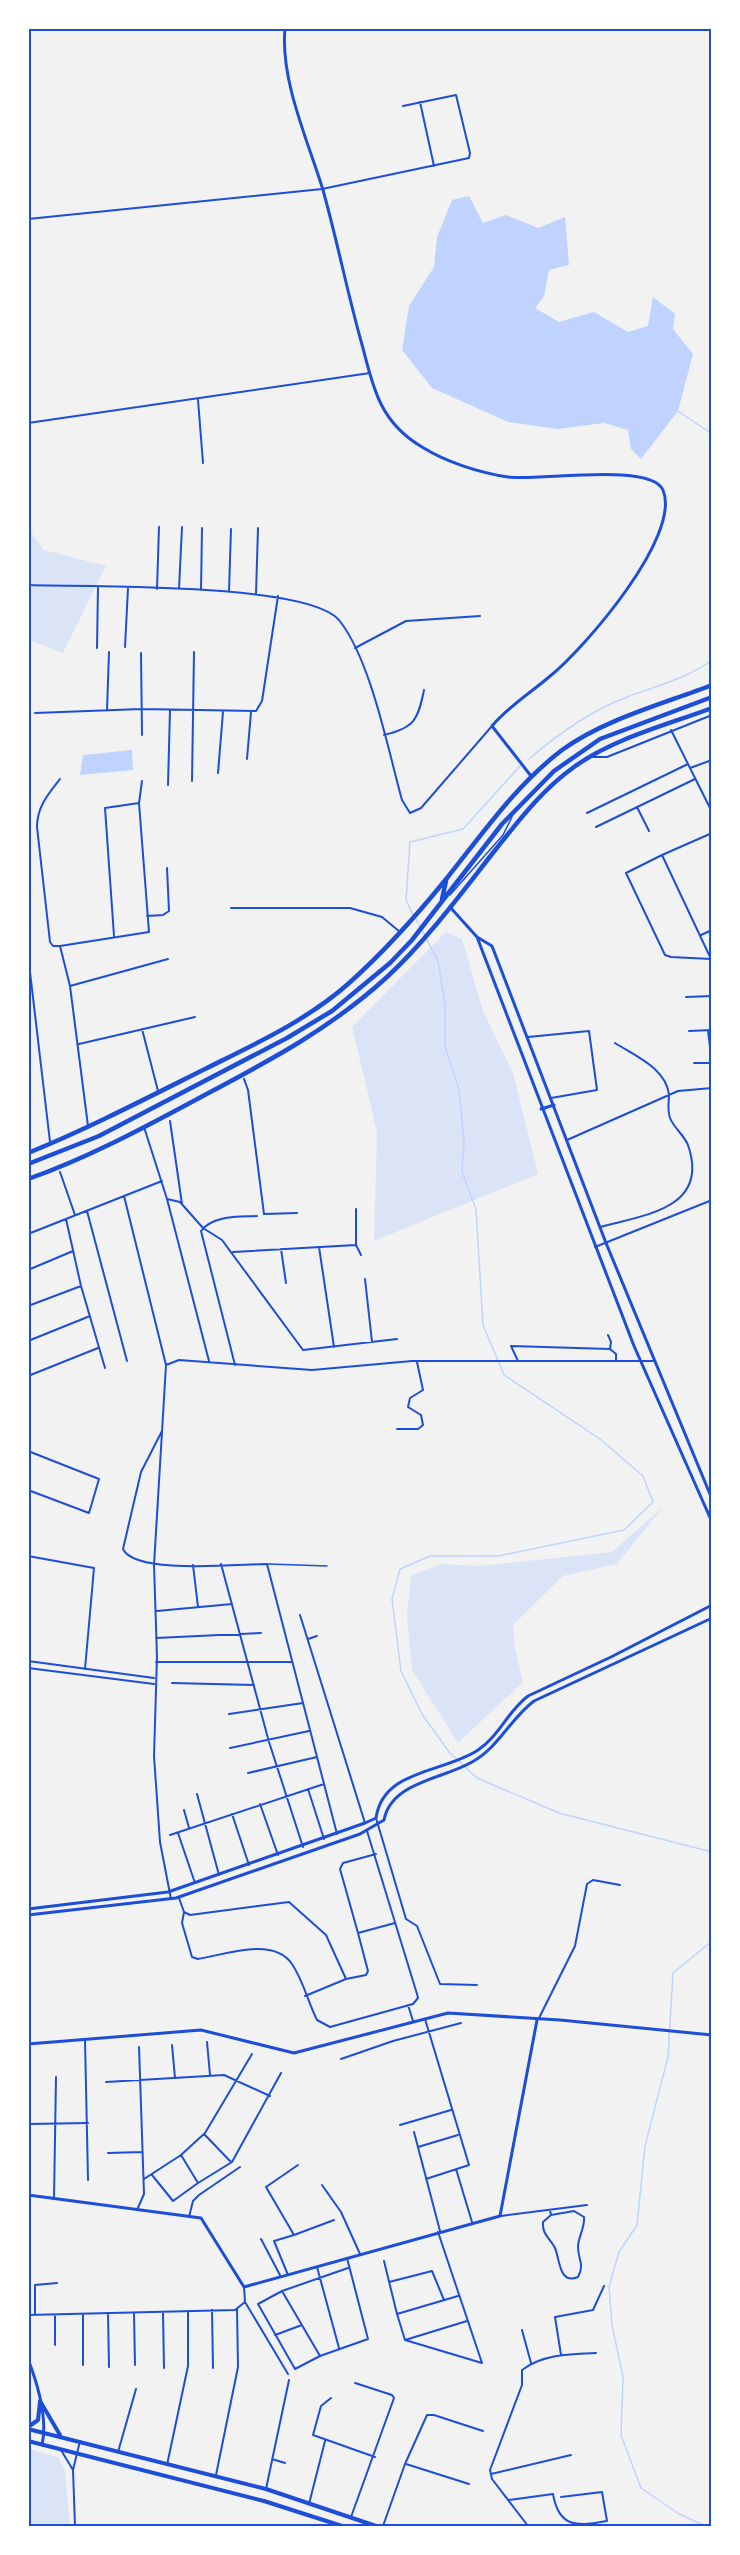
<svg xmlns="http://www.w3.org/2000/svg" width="740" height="2555" viewBox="0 0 740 2555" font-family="'Work Sans',sans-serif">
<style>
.green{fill:#dbe4f7}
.water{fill:#bfd3fe}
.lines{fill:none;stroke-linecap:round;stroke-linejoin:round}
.stream{stroke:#bfd3fe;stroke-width:1.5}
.service{stroke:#1d4ed8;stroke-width:1.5}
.minor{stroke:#1d4ed8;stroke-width:2}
.tertiary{stroke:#1d4ed8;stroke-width:3}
.secondary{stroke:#1d4ed8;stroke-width:4}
.trunk{stroke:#1d4ed8;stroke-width:4.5}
.neatline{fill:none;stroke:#1d4ed8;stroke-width:2}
</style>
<rect width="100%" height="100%" fill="#f2f2f2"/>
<path class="green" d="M 28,529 L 44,550 L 106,566 L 63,653 L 29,640 Z
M 446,932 L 462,939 L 483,1011 L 513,1073 L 538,1174 L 374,1241 L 377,1132 L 352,1027 Z
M 664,1506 L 617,1564 L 563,1576 L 513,1625 L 515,1649 L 523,1682 L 458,1743 L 412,1670 L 407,1615 L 411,1576 L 441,1564 L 479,1566 L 612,1552 Z
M 29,2449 L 58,2457 L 65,2471 L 70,2526 L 29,2526 Z"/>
<path class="water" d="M 469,196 L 483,223 L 506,215 L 538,228 L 565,217 L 569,265 L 549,270 L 544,296 L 535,308 L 559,322 L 594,312 L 628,332 L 648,326 L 653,297 L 675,314 L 673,329 L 693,354 L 678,411 L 641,459 L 631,449 L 628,430 L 604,423 L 558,429 L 508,422 L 432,388 L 402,350 L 409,306 L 434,267 L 437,237 L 452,200 Z
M 132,750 L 133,770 L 80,775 L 83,755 Z"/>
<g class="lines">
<path class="stream" d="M 678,411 L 712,434
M 529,759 C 558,734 590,711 627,697 C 656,686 686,679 712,660
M 413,915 L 406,900 L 410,842 L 463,829 L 520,766
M 416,919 L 438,961 L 445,1004 L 445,1046 L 459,1090 L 464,1142 L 462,1172 L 476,1209 L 483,1325 L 504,1375 L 600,1439 L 643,1476 L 653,1502 L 624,1530 L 498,1556 L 430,1556 L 400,1569 L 392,1599 L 401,1671 L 422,1714 L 449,1752 L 477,1778 L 559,1813 L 712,1852
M 706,2526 L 679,2514 L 641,2488 L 621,2435 L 623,2377 L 612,2325 L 609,2287 L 619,2252 L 637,2225 L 645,2146 L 668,2057 L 673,1973 L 712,1941"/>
<path class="service" d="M 450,895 L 503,835 L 512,817
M 268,1564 L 327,1566"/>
<path class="minor" d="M 420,102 L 434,166
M 28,219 L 322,189 L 469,158 L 470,153 L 456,95 L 403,106
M 198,400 L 203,463
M 28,423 L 370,373
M 28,585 C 84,587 307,582 339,620 C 371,660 388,750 402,800 L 410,813 L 421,808 L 492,726
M 157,589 L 159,527
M 179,589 L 182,527
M 201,590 L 202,528
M 229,591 L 231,529
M 256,594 L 258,528
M 125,647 L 128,588
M 97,648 L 98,587
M 355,648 L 406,621 L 480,616
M 141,653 L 142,735
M 107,710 L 109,652
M 35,713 L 141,709 L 256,711 L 262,701 L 278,596
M 671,730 L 712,812
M 384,735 C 414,728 418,720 424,690
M 593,757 L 607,757 L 712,715
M 247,759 L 251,712
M 690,768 L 712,760
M 218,773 L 223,712
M 60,779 C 48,794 37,807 37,827 L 50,942 L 53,946 L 60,946
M 192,781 L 194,652
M 168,785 L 170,710
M 637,807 L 649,831
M 587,813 L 688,764
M 596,827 L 695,779
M 662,855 L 712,833
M 231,908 L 350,908 L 382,917 L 400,932
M 147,916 L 163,915 L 169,911 L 167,868
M 701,935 L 712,930
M 114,936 L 105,808 L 139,803 L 142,781
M 711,959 L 662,855 L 626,873 L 665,955 L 671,957 L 711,959 L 712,959
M 30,972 L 50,1142
M 70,986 L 168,959
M 686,997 L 712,996
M 142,1029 L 158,1091
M 689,1031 L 712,1030
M 708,1031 L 712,1063
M 528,1037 L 589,1031 L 597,1090 L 551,1098
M 79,1044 L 195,1017
M 694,1063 L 710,1063
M 244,1079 L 248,1090 L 264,1214 L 297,1213
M 170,1121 L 182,1204
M 88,1126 L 70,986 L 60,946 L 149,932 L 139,803
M 144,1127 L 167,1199 L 209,1361
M 567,1140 L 678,1091 L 712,1088
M 60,1172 L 75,1215
M 124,1196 L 166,1365 L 154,1565 L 157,1657 L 154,1756 L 160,1842 L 171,1899
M 167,1199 L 180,1202 L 203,1228 L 222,1240 L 303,1350 L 397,1339
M 87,1211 L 127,1361
M 66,1219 L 81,1286 L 105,1368
M 600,1227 C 644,1215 710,1209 688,1145 C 684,1135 674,1128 670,1118 C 667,1110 669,1103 669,1095 C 666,1068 635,1056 615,1043
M 28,1234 L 162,1181
M 356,1245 L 356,1209
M 319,1247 L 334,1347
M 595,1247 L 712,1200
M 281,1249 L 286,1283
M 233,1252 L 356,1245 L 361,1255
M 28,1270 L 73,1251
M 365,1279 L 372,1342
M 28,1306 L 81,1286
M 28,1341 L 90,1316
M 610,1349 L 616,1354 L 616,1361
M 518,1361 L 511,1346 L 610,1349 L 611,1342 L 608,1335
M 166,1365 L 179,1360 L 312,1370 L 412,1361 L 653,1361
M 235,1365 L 201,1231 C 213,1215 239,1217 257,1216
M 28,1376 L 98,1348
M 397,1429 L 418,1429 L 423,1425 L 421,1415 L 408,1407 L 410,1398 L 423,1390 L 417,1362
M 162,1431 L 141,1472 L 123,1549 C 135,1575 239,1564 267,1564 L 337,1834
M 28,1451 L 99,1479 L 89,1513 L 28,1490
M 28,1556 L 94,1568 L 85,1669
M 221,1564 L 269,1742 L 303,1847
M 193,1565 L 198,1607
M 157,1611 L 232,1604
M 300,1615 L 365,1823
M 156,1638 L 261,1633
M 308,1639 L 317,1636
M 28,1661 L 154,1678
M 156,1662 L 291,1662
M 28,1668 L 154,1684
M 172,1683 L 254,1685
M 229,1714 L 303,1703
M 230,1748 L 309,1731
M 248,1773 L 317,1757
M 308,1789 L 324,1839
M 197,1794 L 219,1875
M 260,1804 L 278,1855
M 184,1810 L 189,1828
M 232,1814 L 249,1865
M 376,1818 L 406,1919 L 417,1926 L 440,1984 L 477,1985
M 178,1833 L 195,1883
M 170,1835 L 324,1784
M 179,1898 L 184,1912 L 190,1915 L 289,1902 L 326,1935 L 346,1979 L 366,1975 L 368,1971 L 358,1933 L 395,1923
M 184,1912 L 182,1923 L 192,1957 L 198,1959 C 224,1955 273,1936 292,1964 C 303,1980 308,2002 317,2020 L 330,2027 L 413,2004 L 418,1998 L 417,1994 L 367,1831
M 358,1933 L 340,1869 L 343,1863 L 376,1854
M 305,1996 L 346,1979
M 408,2005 L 413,2021
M 539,2018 L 575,1946 L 587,1884 L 593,1880 L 620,1885
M 425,2019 L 469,2165 L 426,2179
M 85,2040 L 88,2180
M 207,2042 L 210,2075
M 172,2045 L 175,2078
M 341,2059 L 393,2041 L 461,2023
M 106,2082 L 224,2075 L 270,2096
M 28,2124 L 88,2123
M 400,2125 L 451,2110
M 414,2132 L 440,2231
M 204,2134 L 231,2162
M 418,2147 L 458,2135
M 108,2153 L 142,2152
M 181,2155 L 198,2183 L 232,2162 L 281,2073
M 456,2169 L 472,2222
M 152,2175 L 173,2201 L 198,2183
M 144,2179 L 181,2155 L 205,2133 L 252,2054
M 322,2185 L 341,2212 L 360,2254
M 54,2199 L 56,2077
M 137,2210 L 144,2194 L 139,2047
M 550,2210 L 551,2215 L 574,2211 L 584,2217 C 585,2228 578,2237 578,2247 C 578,2260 585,2264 578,2277 C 559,2285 560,2260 555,2248 C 550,2238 542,2235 543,2222 L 551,2215
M 501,2216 L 587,2205
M 189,2217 L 193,2201 L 199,2195 L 240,2167
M 438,2232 L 482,2363 L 405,2340 L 467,2321
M 294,2235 L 334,2220
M 261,2239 L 281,2277
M 384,2261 L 397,2314 L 458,2296
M 317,2267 L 339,2348
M 288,2275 L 274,2241 L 294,2235 L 266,2187 L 298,2165
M 389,2282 L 432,2271 L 444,2300
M 282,2291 L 320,2356 L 368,2339 L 347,2258
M 245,2302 L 288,2374
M 212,2310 L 213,2368
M 108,2313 L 109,2367
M 134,2313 L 135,2365
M 163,2313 L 164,2368
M 35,2314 L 35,2285 L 57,2283
M 83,2314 L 83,2365
M 397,2314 L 405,2340
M 28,2315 L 235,2310 L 245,2302 L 244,2287
M 55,2315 L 55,2345
M 522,2330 L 531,2363
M 275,2335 L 302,2325
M 561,2355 L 555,2317 L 593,2310 L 604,2286
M 320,2356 L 295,2369 L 258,2304 L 282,2291 L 348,2268
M 331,2398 L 321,2406 L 313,2435 L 375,2457
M 61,2450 L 73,2470
M 118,2452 L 136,2389
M 272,2459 L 285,2463
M 406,2464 L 469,2484
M 167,2465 L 188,2366 L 188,2311
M 491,2474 L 571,2455
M 216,2475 L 238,2367 L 237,2309
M 266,2489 L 289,2380
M 509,2500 L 553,2494 C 559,2529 578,2526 607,2521 L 602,2492 L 561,2497
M 309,2504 L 325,2441
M 351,2517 L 394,2398 L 392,2395 L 355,2383
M 75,2526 L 73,2470 L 80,2441
M 383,2526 L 405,2464 L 427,2415 L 434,2415 L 483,2431
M 528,2526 L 492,2479 L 490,2470 L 522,2385 L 522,2370 C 543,2354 571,2354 596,2353"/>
<path class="tertiary" d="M 285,28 C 280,80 308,141 323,190 C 337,240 347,291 361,341 C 367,362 371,384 381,404 C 390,422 405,437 422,447 C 446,462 480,473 508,477 C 539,481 651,462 663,490 C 682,536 584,649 549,677 C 529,694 509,706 492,726 L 531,776
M 450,907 L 477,937 L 634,1346 L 712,1522
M 477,937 L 492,946 L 606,1243 L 712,1499
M 541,1109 L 554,1105
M 28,1909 L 168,1892 L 365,1823 L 376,1818 C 383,1769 444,1773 478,1750 C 499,1736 508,1711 528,1696 L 611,1657 L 712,1605
M 28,1915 L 176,1898 L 360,1834 L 384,1820 C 391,1782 443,1779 472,1762 C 499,1747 510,1719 534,1701 L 712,1618
M 28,2044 L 201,2030 L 294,2053 L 448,2013 L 560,2020 L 712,2035
M 28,2195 L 201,2218 L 244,2287 L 500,2216 L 537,2020
M 28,2359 C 38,2385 48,2418 42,2445"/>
<path class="secondary" d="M 40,2401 L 60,2435
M 28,2427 L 38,2420 L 40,2402
M 28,2429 L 266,2489 L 376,2526
M 28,2441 L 264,2501 L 342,2526"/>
<path class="trunk" d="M 442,899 L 446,881
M 28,1153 C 89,1128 147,1098 205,1069 C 255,1044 306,1021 348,984 C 384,952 417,915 447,878 C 483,833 516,785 562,750 C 605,719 663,704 712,685
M 28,1164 L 99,1136 L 287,1038 L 332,1011 L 390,963 L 412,940 L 502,824 L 554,771 L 600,739 L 712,697
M 28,1179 C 88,1158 145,1127 201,1097 C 269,1061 330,1029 387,977 C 428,939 462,892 496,849 C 520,819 543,789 574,767 C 614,738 667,725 712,708"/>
</g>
<rect width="740" height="2555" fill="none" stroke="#ffffff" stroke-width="60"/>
<rect x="30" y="30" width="680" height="2495" class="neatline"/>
</svg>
